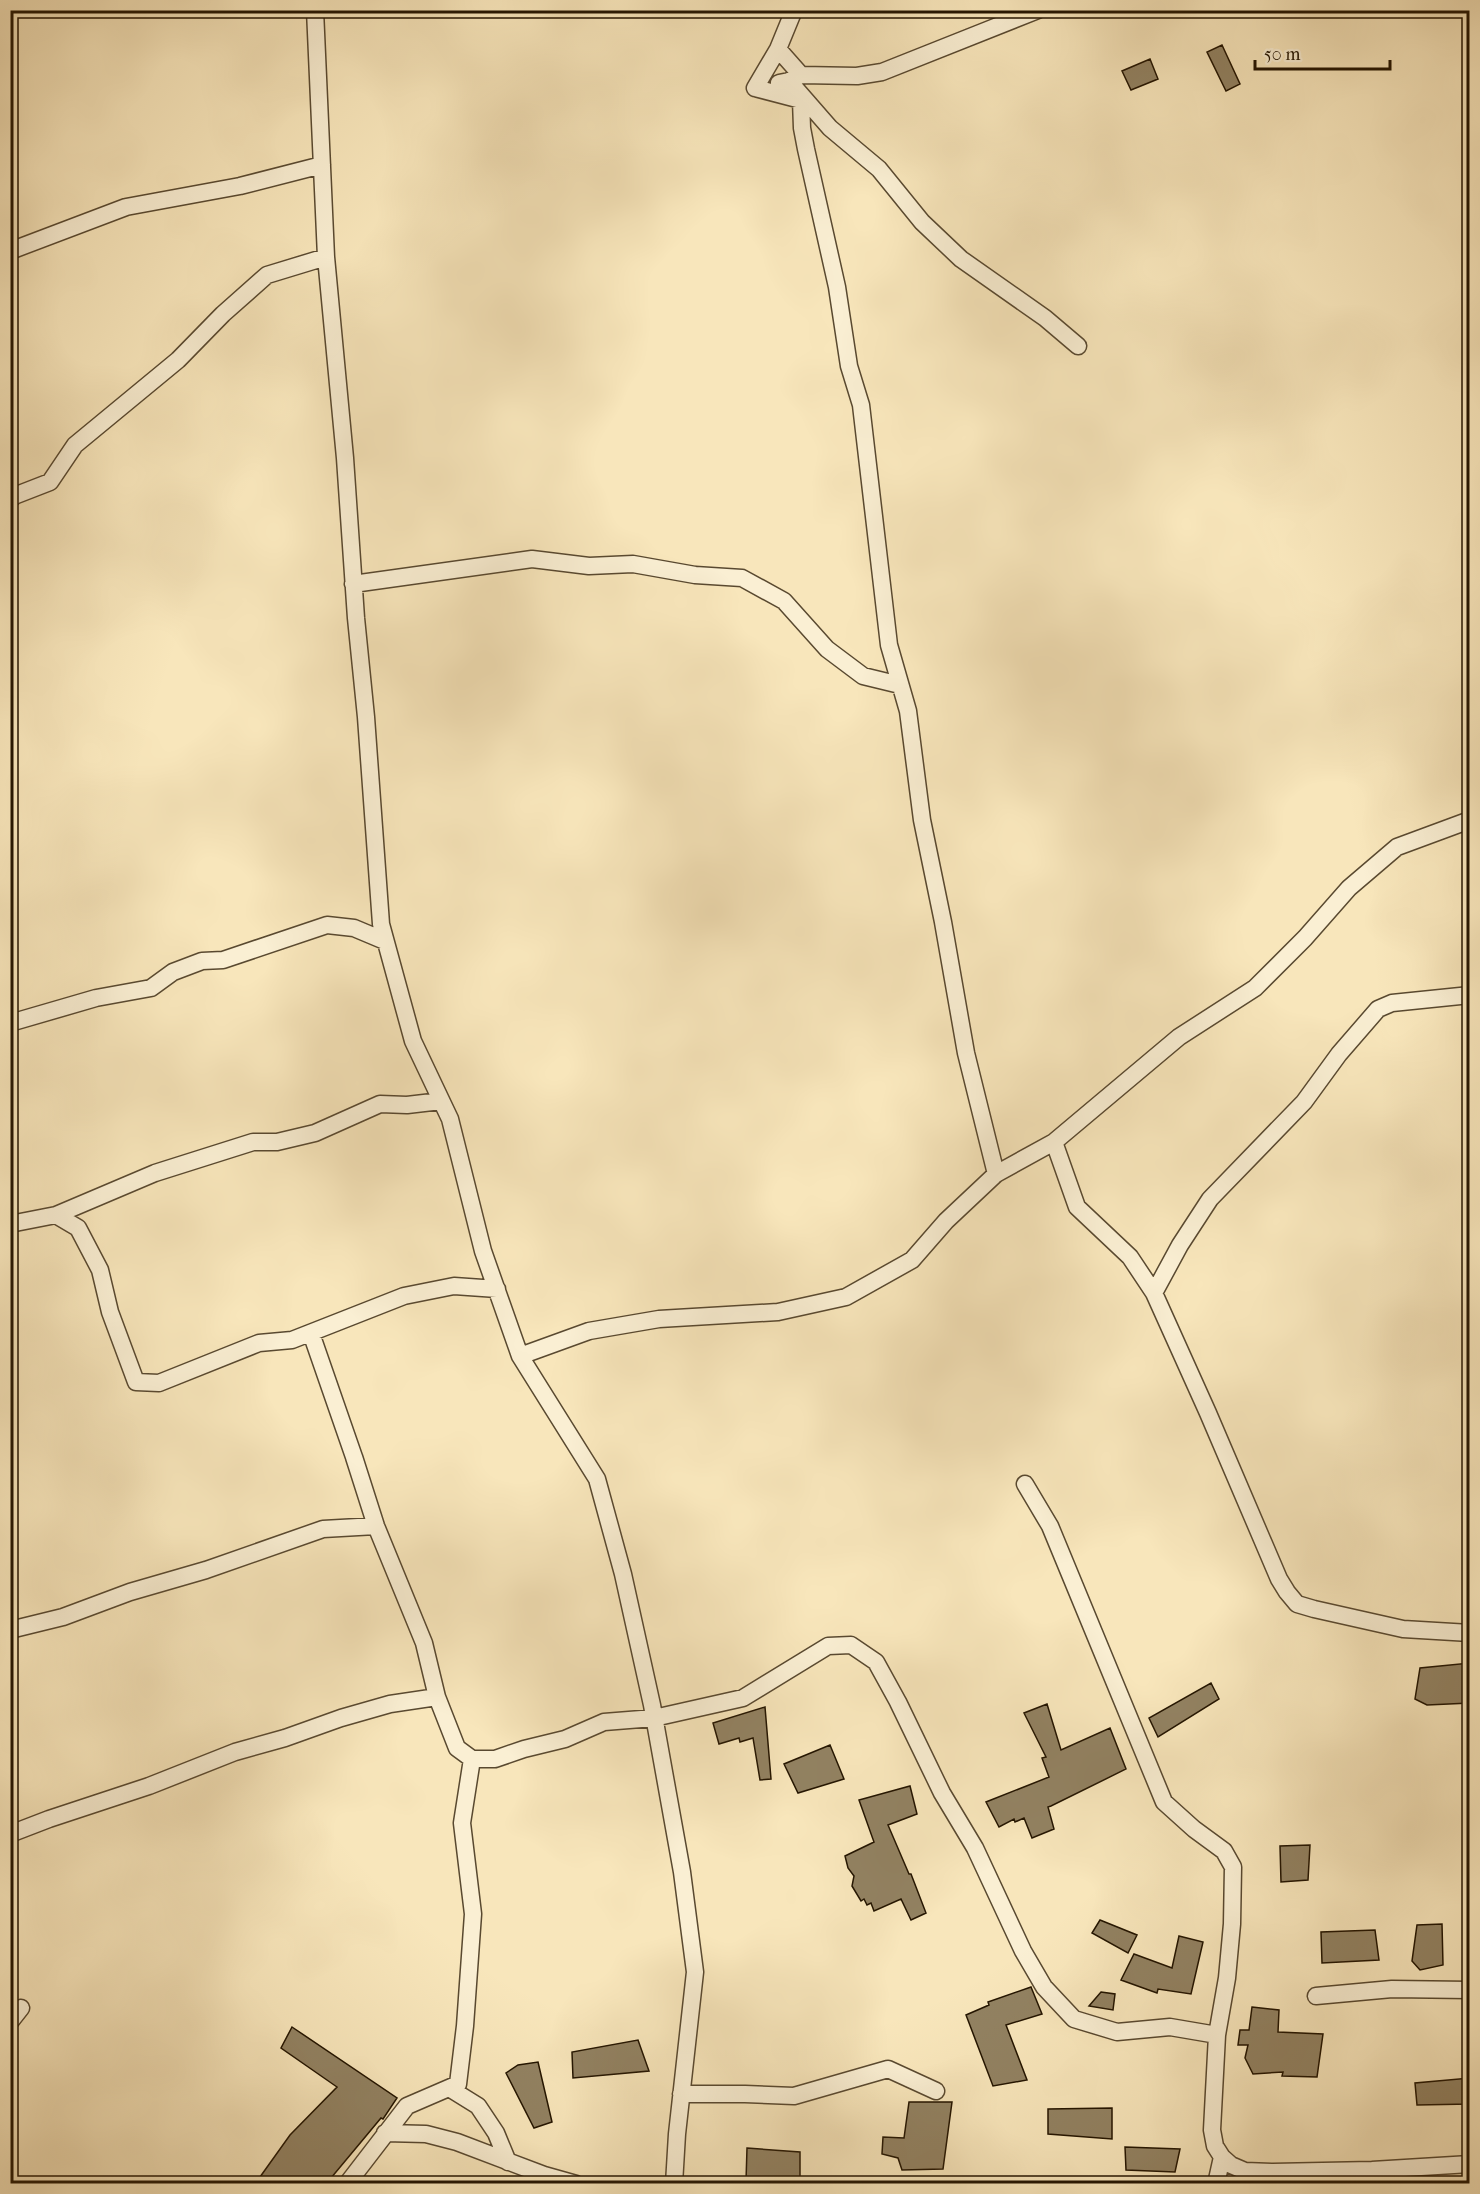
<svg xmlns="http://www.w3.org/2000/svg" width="1480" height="2194" viewBox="0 0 1480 2194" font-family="'IM FELL French Canon',serif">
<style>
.building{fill:#928262;stroke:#241501;stroke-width:1.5}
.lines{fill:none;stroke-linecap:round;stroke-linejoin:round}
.minor-casing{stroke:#594930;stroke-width:19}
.minor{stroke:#faefd3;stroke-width:16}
</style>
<rect width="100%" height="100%" fill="#f8e6bb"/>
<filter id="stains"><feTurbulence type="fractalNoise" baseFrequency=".00333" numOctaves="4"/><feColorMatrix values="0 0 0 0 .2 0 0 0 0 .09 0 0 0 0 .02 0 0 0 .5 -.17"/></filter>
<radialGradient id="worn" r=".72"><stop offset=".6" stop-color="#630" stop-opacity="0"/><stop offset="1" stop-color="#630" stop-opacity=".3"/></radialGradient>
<path class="building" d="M 1222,45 L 1240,84 L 1226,91 L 1207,52 Z
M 1150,59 L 1158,79 L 1131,90 L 1122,71 Z
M 1470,1663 L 1470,1703 L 1427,1705 L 1415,1699 L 1420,1668 Z
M 1211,1683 L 1219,1699 L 1158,1737 L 1149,1718 Z
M 1047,1704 L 1061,1750 L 1110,1728 L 1126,1769 L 1051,1806 L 1048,1807 L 1054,1829 L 1032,1838 L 1024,1818 L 1015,1822 L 1014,1819 L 999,1827 L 986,1802 L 1049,1777 L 1042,1758 L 1046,1757 L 1024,1713 Z
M 765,1707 L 771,1779 L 760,1780 L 753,1738 L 740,1742 L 739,1738 L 719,1744 L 713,1723 Z
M 830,1745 L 844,1779 L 798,1793 L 784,1764 Z
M 910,1786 L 917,1814 L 888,1825 L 909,1874 L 911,1874 L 926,1913 L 911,1920 L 901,1899 L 874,1911 L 871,1903 L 867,1905 L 864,1899 L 861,1901 L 852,1886 L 854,1876 L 848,1868 L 845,1856 L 874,1842 L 859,1800 Z
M 1310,1845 L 1308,1880 L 1281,1882 L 1280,1846 Z
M 1100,1920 L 1137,1935 L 1128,1953 L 1092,1933 Z
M 1442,1924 L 1443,1965 L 1420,1970 L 1412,1961 L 1417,1925 Z
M 1375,1930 L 1379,1960 L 1322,1963 L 1321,1932 Z
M 1179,1936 L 1203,1942 L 1191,1994 L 1158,1989 L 1157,1993 L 1121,1980 L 1134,1954 L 1172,1968 Z
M 1031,1987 L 1042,2014 L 1006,2025 L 1027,2080 L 993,2086 L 966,2015 L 989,2005 L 988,2002 Z
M 1101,1992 L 1115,1994 L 1113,2010 L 1089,2006 Z
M 1252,2007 L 1279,2010 L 1278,2032 L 1323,2034 L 1317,2077 L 1282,2076 L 1283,2072 L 1253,2074 L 1245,2058 L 1248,2045 L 1238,2045 L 1240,2030 L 1249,2030 Z
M 292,2027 L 397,2098 L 383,2119 L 381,2118 L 326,2184 L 255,2184 L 290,2135 L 337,2087 L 281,2048 Z
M 638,2040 L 649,2071 L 573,2078 L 572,2052 Z
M 538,2062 L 552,2122 L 534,2128 L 506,2073 L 518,2065 Z
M 1470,2078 L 1470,2104 L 1417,2105 L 1415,2083 Z
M 909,2102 L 952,2102 L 943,2169 L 902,2170 L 898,2158 L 882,2154 L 883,2137 L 904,2138 Z
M 1112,2108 L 1112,2139 L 1048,2134 L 1048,2109 Z
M 1125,2147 L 1180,2149 L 1175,2172 L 1126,2170 Z
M 747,2148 L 800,2152 L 800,2181 L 746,2181 Z"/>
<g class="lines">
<defs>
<path id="minor" d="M 315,10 L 326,257 L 345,458 L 356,618 L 366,717 L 381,924 L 413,1041 L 450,1119 L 483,1251 L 520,1356 L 597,1479 L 623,1574 L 652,1705 L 682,1872 L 695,1972 L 677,2134 L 674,2184
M 778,49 L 801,75
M 789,81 L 830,128 L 879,169 L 922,222 L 961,259 L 1045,318 L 1078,346
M 779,83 L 789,81 L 801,75 L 857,76 L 882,72 L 1038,10
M 755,88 L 801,100 L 802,128 L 806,149 L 837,287 L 849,366 L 861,405 L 889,645 L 908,711 L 922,820 L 943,922 L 966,1053 L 996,1174
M 755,88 L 778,49 L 794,10
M 10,251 L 126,207 L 240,186 L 322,165
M 10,500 L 14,496 L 50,482 L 75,445 L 178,360 L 223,314 L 267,275 L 326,257
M 353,584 L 532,559 L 589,566 L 633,564 L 695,575 L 742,578 L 784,601 L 827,649 L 863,676 L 900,685
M 10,1023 L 96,998 L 151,988 L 173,972 L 202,961 L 223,960 L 327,925 L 354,928 L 385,941
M 1054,1142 L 1077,1207 L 1130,1257 L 1154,1293 L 1208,1413 L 1279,1579 L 1287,1592 L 1297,1604 L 1314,1609 L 1403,1629 L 1470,1633
M 56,1215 L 155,1173 L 253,1142 L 277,1142 L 315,1133 L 380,1104 L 407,1105 L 441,1101
M 10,1224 L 56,1215 L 78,1228 L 100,1270 L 110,1312 L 136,1382 L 159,1383 L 259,1343 L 292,1340 L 404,1296 L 454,1286 L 497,1289
M 1154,1293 L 1180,1245 L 1210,1199 L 1304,1102 L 1339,1054 L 1378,1009 L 1392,1003 L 1470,995
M 311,1333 L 354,1457 L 376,1526 L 424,1643 L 437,1697 L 457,1748 L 472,1759 L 495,1759 L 524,1749 L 565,1739 L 604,1722 L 654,1718 L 743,1698 L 828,1646 L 851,1645 L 876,1662 L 898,1702 L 942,1793 L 975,1848 L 1023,1951 L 1044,1987 L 1074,2019 L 1117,2032 L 1170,2027 L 1217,2035
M 520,1356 L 589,1331 L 659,1319 L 778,1312 L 846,1297 L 912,1260 L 946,1221 L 996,1174 L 1054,1142 L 1179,1037 L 1255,988 L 1305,938 L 1349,888 L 1397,847 L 1470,820
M 1025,1484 L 1050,1526 L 1164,1802 L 1194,1829 L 1224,1851 L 1233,1867 L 1232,1924 L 1227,1978 L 1217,2035 L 1212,2130 L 1215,2146 L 1222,2157 L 1231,2165 L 1245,2171 L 1273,2172 L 1372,2170 L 1470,2164
M 10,1630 L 63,1617 L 130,1592 L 206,1570 L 323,1529 L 376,1526
M 10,1834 L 49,1819 L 149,1786 L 235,1752 L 285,1738 L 341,1718 L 390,1704 L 437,1697
M 1316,1996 L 1392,1989 L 1470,1990
M 10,2022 L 21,2008
M 449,2088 L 478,2106 L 496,2133 L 508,2162
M 681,2094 L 745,2094 L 794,2096 L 888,2069 L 936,2091
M 385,2133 L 426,2134 L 457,2142 L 544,2175 L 576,2184
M 347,2184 L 407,2106 L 458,2084 L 465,2026 L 473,1914 L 462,1823 L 472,1759
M 1216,2184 L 1222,2157"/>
</defs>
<use href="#minor" class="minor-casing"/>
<use href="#minor" class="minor"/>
</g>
<rect width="1480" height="2194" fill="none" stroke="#f8e6bb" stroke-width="36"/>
<rect x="12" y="12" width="1456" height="2170" fill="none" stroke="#241501" stroke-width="3"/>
<rect x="18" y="18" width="1444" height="2158" fill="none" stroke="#241501" stroke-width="1.5"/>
<path d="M1255 60v9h135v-9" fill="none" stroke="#241501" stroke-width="3"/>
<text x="1264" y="60" font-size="18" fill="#241501" stroke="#faefd3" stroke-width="4.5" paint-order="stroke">50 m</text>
<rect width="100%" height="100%" filter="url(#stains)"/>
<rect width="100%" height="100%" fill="url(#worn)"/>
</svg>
